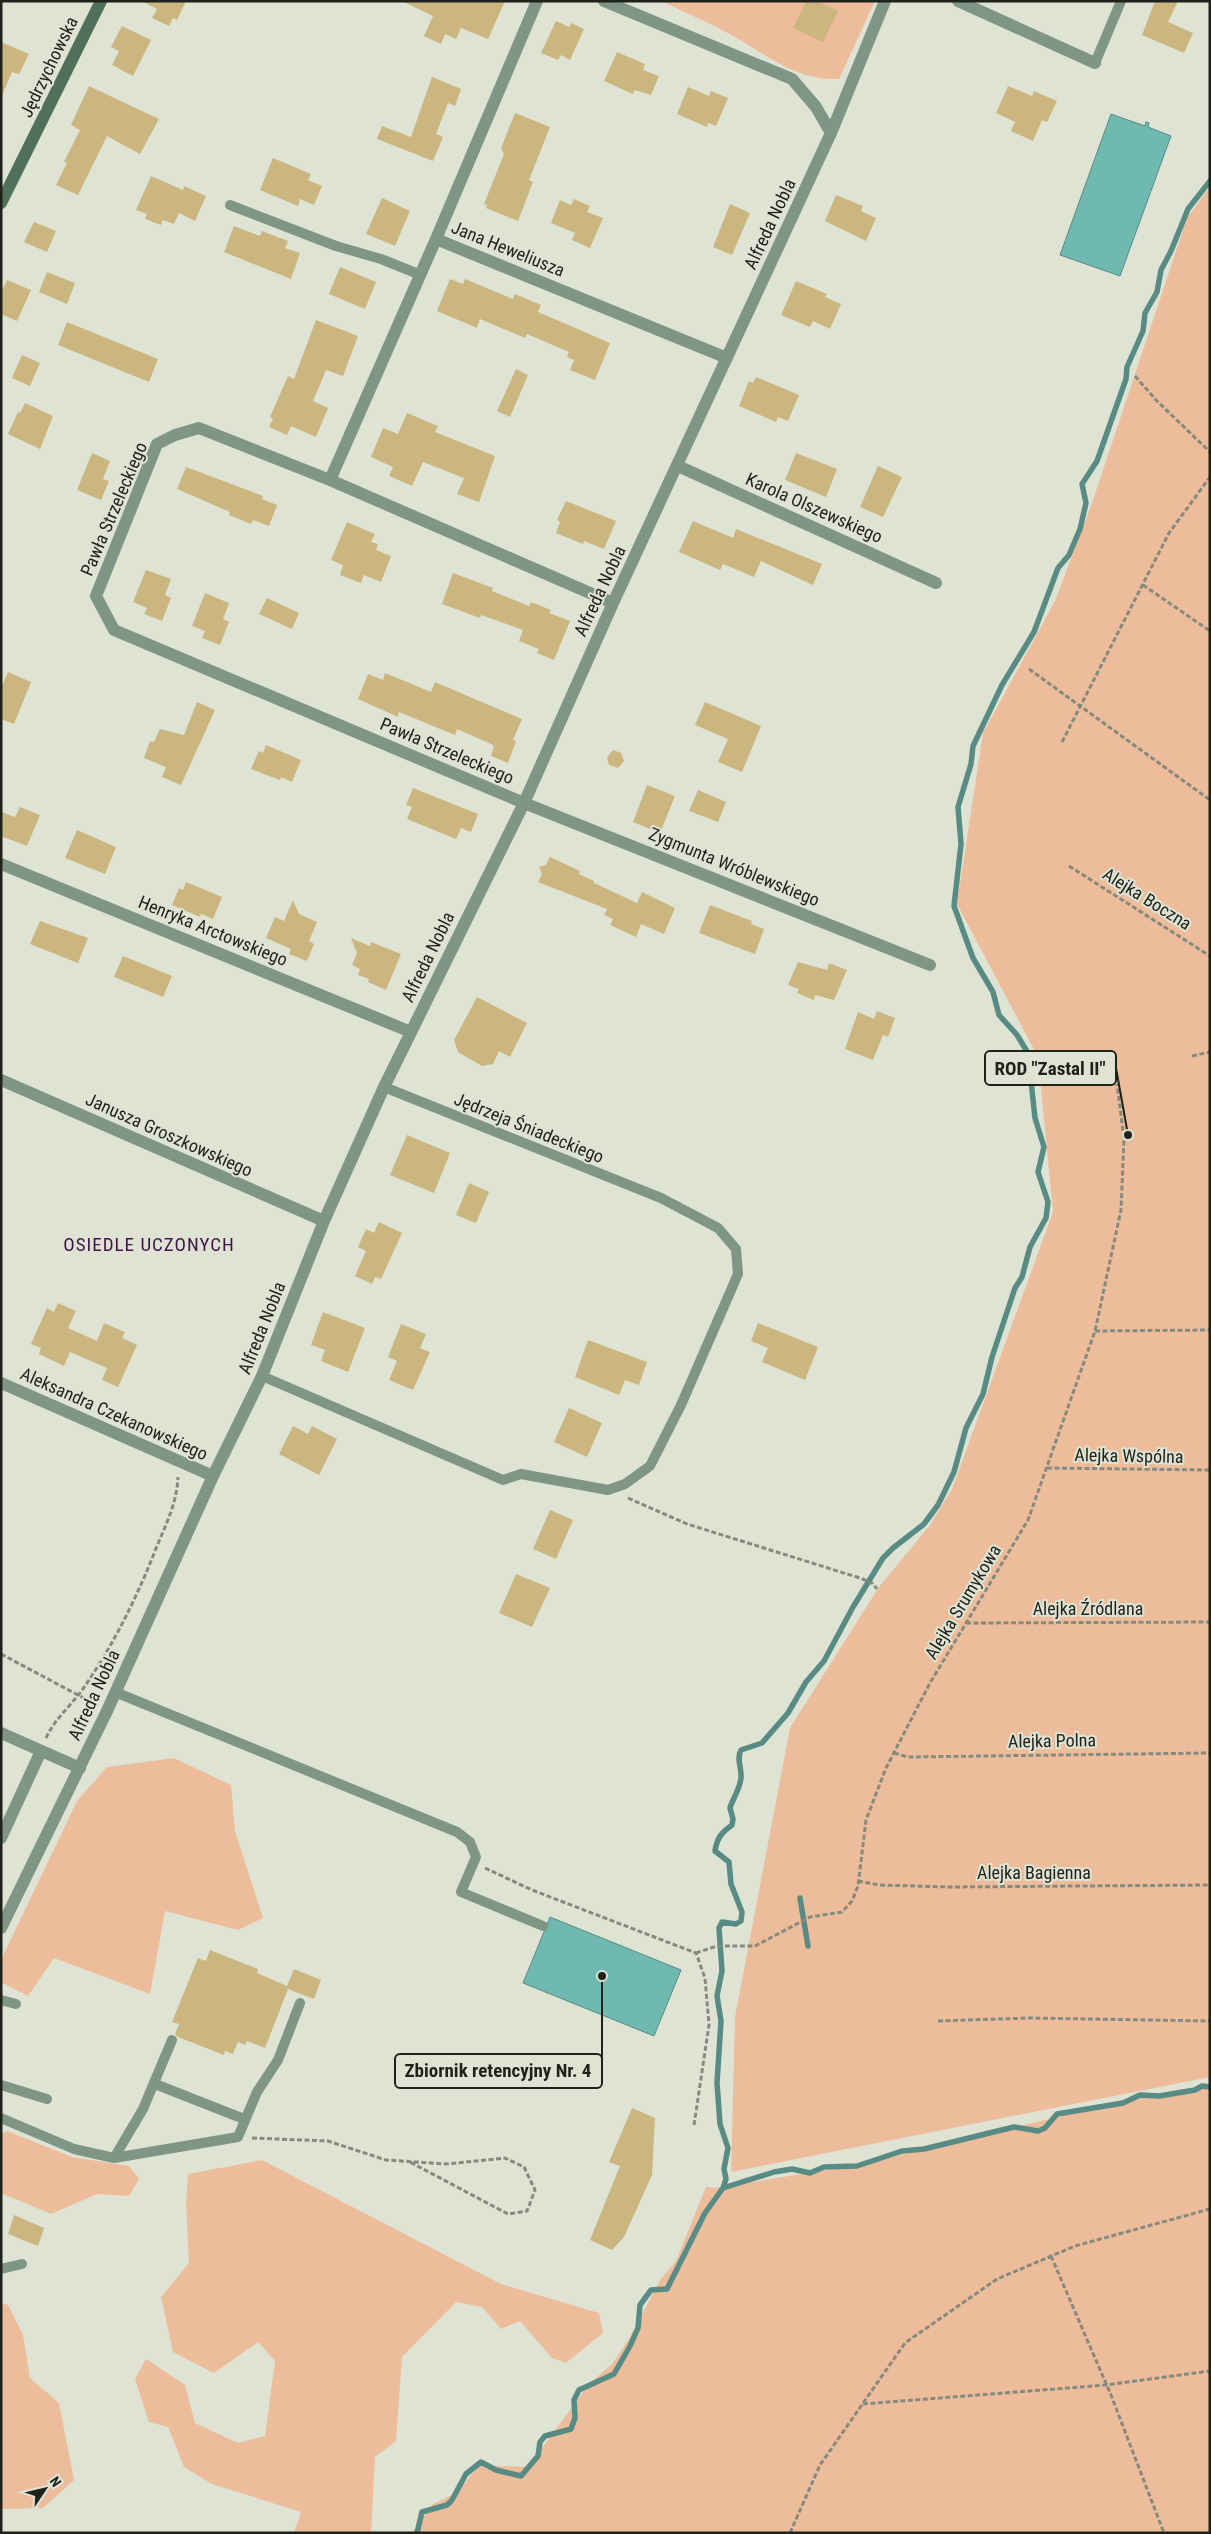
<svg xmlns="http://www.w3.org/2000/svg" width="1211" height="2534" viewBox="0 0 1211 2534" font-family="'Roboto Condensed',sans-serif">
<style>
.green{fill:#edbd9b}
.water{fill:#70b9b0;stroke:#588b83}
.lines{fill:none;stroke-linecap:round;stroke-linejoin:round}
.stream{stroke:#588b83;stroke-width:5.5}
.building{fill:#cbb680}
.path{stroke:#868a7e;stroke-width:3;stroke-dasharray:5 2.5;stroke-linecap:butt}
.lane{stroke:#7f9585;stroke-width:10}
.street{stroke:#7f9585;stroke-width:12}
.secondary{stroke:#507059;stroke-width:12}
.labels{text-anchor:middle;stroke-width:4;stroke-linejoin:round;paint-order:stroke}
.street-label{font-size:18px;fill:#1f211b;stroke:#dee3d3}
.neighbourhood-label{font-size:19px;letter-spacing:1px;fill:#3f1447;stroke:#dee3d3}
.leader{fill:none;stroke:#1f211b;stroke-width:2}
.callout-dot{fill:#1f211b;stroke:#dee3d3;stroke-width:2}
.callout{fill:#dee3d3;stroke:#1f211b;stroke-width:2}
.callout-label{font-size:19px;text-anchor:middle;font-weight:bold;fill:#1f211b}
</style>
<rect width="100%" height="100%" fill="#dee3d3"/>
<path class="green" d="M 661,1 L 875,1 L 839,79 C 793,81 763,51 724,31 C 703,20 682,11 661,1 Z
M 1210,187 L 1210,2077 L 731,2172 L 735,2017 L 790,1728 L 879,1587 L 930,1525 L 952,1489 L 1053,1212 L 1038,1057 L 957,904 L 983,733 L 1055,601 L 1092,503 L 1187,218 Z
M 174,1758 L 231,1785 L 235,1831 L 263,1918 L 238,1930 L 165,1911 L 150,1994 L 54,1958 L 28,1996 L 1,1982 L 1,1960 L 77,1801 L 107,1767 Z
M 1210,2088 L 1210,2533 L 412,2533 L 433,2504 L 458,2492 L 479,2465 L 528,2467 L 590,2383 L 612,2364 L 629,2339 L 660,2280 L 676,2261 L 706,2187 L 714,2188 L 858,2165 L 1133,2099 Z
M 7,2131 L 72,2157 L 129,2166 L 139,2179 L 129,2196 L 97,2194 L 51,2214 L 1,2193 L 1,2134 Z
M 262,2160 L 501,2284 L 599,2313 L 603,2333 L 566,2363 L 552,2358 L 520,2321 L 501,2329 L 482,2307 L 456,2302 L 402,2357 L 396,2441 L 375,2457 L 371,2533 L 294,2533 L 301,2512 L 212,2484 L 184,2467 L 168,2427 L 149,2422 L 135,2379 L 146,2359 L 185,2385 L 195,2423 L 238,2443 L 265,2436 L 275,2361 L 258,2342 L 214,2373 L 173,2352 L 161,2297 L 189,2263 L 186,2204 L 188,2174 Z
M 1,2303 L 8,2305 L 23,2335 L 30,2378 L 59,2403 L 74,2480 L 43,2508 L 1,2509 Z"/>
<path class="water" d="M 1111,114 L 1145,126 L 1146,122 L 1149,123 L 1148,127 L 1171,136 L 1120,276 L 1060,255 Z
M 550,1917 L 681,1970 L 654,2036 L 523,1983 Z"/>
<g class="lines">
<path class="stream" d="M 800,1898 L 808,1946
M 723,2188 L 774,2172 L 792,2169 L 810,2173 L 824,2167 L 857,2166 L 902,2151 L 924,2149 L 1014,2127 L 1038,2131 L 1045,2128 L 1057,2114 L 1123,2103 L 1140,2095 L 1159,2096 L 1195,2090 L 1202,2086 L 1210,2087
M 417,2533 L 422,2512 L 447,2505 L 452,2500 L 466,2474 L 481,2462 L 496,2470 L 521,2476 L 538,2456 L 540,2442 L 545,2436 L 571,2429 L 575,2418 L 574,2400 L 579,2390 L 614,2374 L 630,2346 L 638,2328 L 640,2305 L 651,2290 L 667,2289 L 705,2213 L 723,2188 L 726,2179 L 724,2169 L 728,2148 L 720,2124 L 717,2083 L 721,2021 L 717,1996 L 722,1971 L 719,1928 L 722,1922 L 736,1924 L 741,1921 L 742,1912 L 731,1884 L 729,1862 L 715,1851 C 717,1838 721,1833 732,1825 L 733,1819 L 730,1808 C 733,1798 740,1789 741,1778 C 742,1767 736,1759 741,1750 L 762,1743 L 788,1713 L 806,1682 L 824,1661 L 853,1607 L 883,1558 L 893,1548 L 924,1524 L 938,1505 L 954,1472 L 966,1428 L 983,1394 L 992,1357 L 1015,1288 L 1022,1277 L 1030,1247 L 1046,1218 L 1048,1202 L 1038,1172 L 1044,1147 L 1035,1118 L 1028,1053 L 1017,1035 L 999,1015 L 993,992 L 973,958 L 954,906 L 961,844 L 958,807 L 971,764 L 973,746 L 1002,685 L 1034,632 L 1058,568 L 1069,555 L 1080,529 L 1086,503 L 1082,484 L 1097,461 L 1126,379 L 1127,367 L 1143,331 L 1145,313 L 1157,292 L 1161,270 L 1171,251 L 1188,209 L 1210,181"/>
</g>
<path class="building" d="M 142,1 L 186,1 L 177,20 L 173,18 L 169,26 L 152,18 L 157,9 Z
M 402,1 L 505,1 L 488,39 L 461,28 L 456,39 L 445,34 L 441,44 L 424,36 L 433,16 Z
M 806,1 L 817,1 L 838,11 L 823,42 L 793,28 Z
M 1155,1 L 1178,1 L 1168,22 L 1193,33 L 1184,53 L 1142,35 Z
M 556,21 L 569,27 L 571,23 L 584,29 L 570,60 L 561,55 L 558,60 L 541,53 Z
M 122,26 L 151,40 L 133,76 L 112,65 L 119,51 L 111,47 Z
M 1,42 L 29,54 L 19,74 L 12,72 L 1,98 Z
M 617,52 L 645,64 L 643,70 L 659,76 L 651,95 L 635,90 L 633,94 L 604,81 Z
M 432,77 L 461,89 L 455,106 L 448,103 L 436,134 L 443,137 L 433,161 L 377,139 L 382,126 L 411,137 Z
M 89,86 L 159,119 L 140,154 L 107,136 L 78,195 L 56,185 L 67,163 L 64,162 L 80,130 L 71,125 Z
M 1008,86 L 1032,96 L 1034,91 L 1057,101 L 1047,122 L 1042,120 L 1033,141 L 1011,131 L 1015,122 L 996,113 Z
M 688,87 L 709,96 L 711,91 L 728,98 L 716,126 L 708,123 L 707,127 L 677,114 Z
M 515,113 L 550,127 L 529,180 L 533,182 L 518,221 L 486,208 L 487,205 L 484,204 L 504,154 L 501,148 Z
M 273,158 L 311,174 L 308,180 L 322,186 L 314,205 L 300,199 L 298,206 L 260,190 Z
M 151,176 L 183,190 L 184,186 L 206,196 L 195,221 L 179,213 L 174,224 L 163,220 L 161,225 L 145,219 L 147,214 L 136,210 Z
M 836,195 L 863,206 L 861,211 L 876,218 L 866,241 L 825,221 Z
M 382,198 L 410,211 L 395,246 L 366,234 Z
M 574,199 L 590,206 L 587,212 L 603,218 L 590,248 L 572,240 L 575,233 L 551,223 L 560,200 L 571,205 Z
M 730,204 L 750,213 L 732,255 L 713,247 Z
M 34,222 L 56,231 L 47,252 L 24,242 Z
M 234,226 L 260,236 L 262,231 L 288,241 L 285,248 L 300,253 L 291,279 L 224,252 Z
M 340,267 L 376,282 L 365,309 L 329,294 Z
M 47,272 L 75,283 L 67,304 L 39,292 Z
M 450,279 L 463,284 L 465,279 L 513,299 L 515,294 L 541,305 L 538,312 L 610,343 L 595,380 L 570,370 L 574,360 L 567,357 L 569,352 L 527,334 L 525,338 L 480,319 L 477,328 L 437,311 Z
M 7,280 L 31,290 L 17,321 L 1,314 L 1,292 Z
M 796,281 L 827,294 L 825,297 L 841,304 L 830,329 L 813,321 L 810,327 L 781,315 Z
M 316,320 L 358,336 L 343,376 L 326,370 L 313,401 L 328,408 L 316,437 L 291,426 L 287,435 L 269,427 L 273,419 L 270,417 L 288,376 L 294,379 Z
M 67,322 L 158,359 L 149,382 L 58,345 Z
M 22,355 L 40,363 L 30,386 L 12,378 Z
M 516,369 L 528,375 L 510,417 L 497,411 Z
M 756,377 L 799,395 L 788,421 L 778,417 L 776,422 L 739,406 L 749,381 L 753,383 Z
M 25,403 L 53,416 L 40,449 L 8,434 L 18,412 L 20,413 Z
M 407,413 L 438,426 L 435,432 L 495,456 L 479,502 L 457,494 L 464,478 L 423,462 L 412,486 L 389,476 L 393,467 L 371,457 L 383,428 L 398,434 Z
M 92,453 L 110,461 L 103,479 L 109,481 L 101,500 L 77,490 Z
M 796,453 L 837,469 L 826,497 L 785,480 Z
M 878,466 L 902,477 L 883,517 L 860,507 Z
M 186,467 L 263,496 L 262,499 L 277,505 L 269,526 L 253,520 L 251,524 L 229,515 L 230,512 L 177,489 Z
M 566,501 L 616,521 L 604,549 L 584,541 L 583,544 L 556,533 L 560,522 L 557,520 Z
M 693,521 L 733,538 L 736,529 L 822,564 L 813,585 L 761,561 L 754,577 L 723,564 L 720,570 L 679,552 Z
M 347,522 L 375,534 L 371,542 L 378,544 L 376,550 L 391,556 L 381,582 L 364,575 L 361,583 L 340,575 L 343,565 L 331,560 Z
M 146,570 L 171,579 L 165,595 L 171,598 L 162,621 L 144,614 L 147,608 L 133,602 Z
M 453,573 L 493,588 L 492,591 L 529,606 L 531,602 L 551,610 L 549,613 L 570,621 L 554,660 L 537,653 L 539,649 L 519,641 L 523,630 L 481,615 L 480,618 L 442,604 Z
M 205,593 L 229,603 L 223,619 L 229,622 L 220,645 L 202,638 L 205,631 L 192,626 Z
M 267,598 L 299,613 L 292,629 L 259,614 Z
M 8,672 L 31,682 L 14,724 L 1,719 L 1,688 Z
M 385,673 L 431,692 L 435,682 L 522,719 L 513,740 L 516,741 L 508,763 L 491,756 L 494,746 L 489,743 L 457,729 L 455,735 L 399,712 L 398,717 L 358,699 L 368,674 L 383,680 Z
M 197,702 L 215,710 L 181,785 L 162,777 L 166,767 L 144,758 L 150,741 L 154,742 L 160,729 L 184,735 Z
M 705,702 L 761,726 L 742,772 L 718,762 L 728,739 L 695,725 Z
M 266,745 L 301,760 L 292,782 L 281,777 L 280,780 L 251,769 L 259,751 L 263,753 Z
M 613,750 L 621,753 L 624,761 L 618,768 L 609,765 L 607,757 Z
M 647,785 L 675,796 L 660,833 L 633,822 Z
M 413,788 L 478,814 L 471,832 L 461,828 L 456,839 L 407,819 L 412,807 L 406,805 Z
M 698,790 L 726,802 L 718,822 L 689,811 Z
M 20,807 L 40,815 L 27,846 L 1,836 L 1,812 L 15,817 Z
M 77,830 L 116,847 L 105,874 L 65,858 Z
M 550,857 L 580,871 L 579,874 L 594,881 L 594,883 L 637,903 L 642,892 L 675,908 L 664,934 L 641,924 L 636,937 L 610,925 L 613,919 L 604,915 L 607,909 L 538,882 L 542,874 L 539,867 L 546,865 Z
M 186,882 L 222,897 L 213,919 L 201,914 L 200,917 L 172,905 L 179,888 L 183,890 Z
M 293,900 L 299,914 L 317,922 L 309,941 L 314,944 L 307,961 L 289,954 L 291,949 L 266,938 L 275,917 L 284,921 Z
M 710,905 L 752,921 L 751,924 L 764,929 L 755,954 L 699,933 Z
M 40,921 L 88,938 L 78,963 L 30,944 Z
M 351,938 L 370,946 L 371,942 L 401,954 L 386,990 L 368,982 L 369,979 L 358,975 L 360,969 L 352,965 L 357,953 Z
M 123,956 L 172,976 L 163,997 L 114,977 Z
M 798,962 L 827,970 L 829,963 L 847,970 L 834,1000 L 815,995 L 814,1000 L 797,993 L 799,989 L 788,985 Z
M 477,997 L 527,1023 L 510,1057 L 499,1051 L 493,1064 L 482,1066 L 458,1052 L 454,1040 Z
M 877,1011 L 895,1018 L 888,1037 L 883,1035 L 873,1060 L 845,1049 L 858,1012 L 874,1019 Z
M 407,1135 L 450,1153 L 434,1193 L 390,1175 Z
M 469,1183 L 489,1192 L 476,1223 L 456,1215 Z
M 379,1222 L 402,1233 L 381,1279 L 375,1277 L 372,1284 L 355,1276 L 366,1251 L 358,1247 L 366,1229 L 374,1233 Z
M 58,1303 L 76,1311 L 68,1328 L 97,1341 L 104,1323 L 125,1332 L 122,1338 L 137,1345 L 118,1387 L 102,1380 L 107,1368 L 70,1352 L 64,1366 L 39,1354 L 41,1348 L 31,1344 L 47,1308 L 54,1312 Z
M 323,1312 L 365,1328 L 348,1372 L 321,1361 L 325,1350 L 311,1345 Z
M 758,1323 L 818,1347 L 805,1380 L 762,1362 L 768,1348 L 751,1341 Z
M 401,1324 L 426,1334 L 420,1348 L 430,1352 L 413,1390 L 389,1380 L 397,1361 L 388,1357 Z
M 588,1340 L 647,1362 L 639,1385 L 625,1380 L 619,1395 L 575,1377 Z
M 569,1408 L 602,1423 L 587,1457 L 554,1442 Z
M 293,1426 L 308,1434 L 312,1426 L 337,1439 L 319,1475 L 279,1454 Z
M 550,1510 L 573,1520 L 556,1559 L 533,1549 Z
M 516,1574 L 550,1588 L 532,1627 L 499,1613 Z
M 210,1950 L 258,1969 L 257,1973 L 287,1986 L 294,1969 L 321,1980 L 314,1999 L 288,1989 L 265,2048 L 247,2041 L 245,2045 L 238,2042 L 233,2054 L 225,2051 L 224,2055 L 178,2037 L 175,2034 L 179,2024 L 172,2022 L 198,1958 L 206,1961 Z
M 632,2108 L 655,2118 L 652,2175 L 624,2237 L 612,2250 L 590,2240 L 620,2166 L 609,2162 Z
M 14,2215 L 44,2228 L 38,2246 L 8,2234 Z"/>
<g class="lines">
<path class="path" d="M 1135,376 L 1156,400 L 1210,452
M 1143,585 L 1210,631
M 1029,669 L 1210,800
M 1062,742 L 1169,533 L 1210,477
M 1069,866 L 1210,956
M 1192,1056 L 1210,1052
M 1095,1331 L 1210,1330
M 1047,1468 L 1210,1470
M 628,1498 L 687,1524 L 860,1578 L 872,1583 L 877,1589
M 966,1623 L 1210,1622
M 1,1654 L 93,1703
M 46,1738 C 55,1718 73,1704 85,1686 C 115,1642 138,1595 157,1546 C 167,1522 177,1502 178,1477
M 894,1753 L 908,1757 L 1210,1753
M 485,1868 L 532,1890 L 696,1953 L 705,1978 L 709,2025 L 694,2125
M 858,1881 L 879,1885 L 951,1887 L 1210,1885
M 696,1953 L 717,1946 L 755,1946 L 810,1917 L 842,1912 L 852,1901 L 858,1886 L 866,1820 L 886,1768 L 930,1683 L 1028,1520 L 1095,1331 L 1121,1210 L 1124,1139 L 1117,1084
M 938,2021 L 1030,2018 L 1210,2021
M 252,2138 L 328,2141 L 386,2160 L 446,2164 L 505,2158 L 524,2167 L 535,2190 L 527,2211 L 508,2214 L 408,2161
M 1051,2256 L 1111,2395 L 1164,2533
M 863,2404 L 1106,2385 L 1210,2371
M 790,2533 L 820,2465 L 905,2343 L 997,2279 L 1075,2246 L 1210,2209"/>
<path class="lane" d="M 1095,63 L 1121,1
M 230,205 L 336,246 L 381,259 L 421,275
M 262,1376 L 503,1480 L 521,1474 L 608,1490 L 625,1484 L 650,1466 L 681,1405 L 738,1274 L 736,1249 L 718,1228 L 661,1198 L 384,1087
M 115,1692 L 457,1832 L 470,1842 L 476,1857 L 461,1892 L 543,1926
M 1,2000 L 16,2004
M 155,2084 L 244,2119
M 1,2085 L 47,2099
M 1,2118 L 74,2149 L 114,2158 L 238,2137 L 257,2092 L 278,2060 L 300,2003
M 114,2158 L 143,2109 L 172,2040
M 1,2269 L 22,2264"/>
<path class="street" d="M 604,1 L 792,79 L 816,107 L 831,133
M 958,1 L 1095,63
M 436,239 L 537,1
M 678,466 L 936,583
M 330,480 L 436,239 L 727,358
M 613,603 L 330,480 L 199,428 L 175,435 L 157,444 L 96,596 L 114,630 L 524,803 L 930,965
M 1,864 L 411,1032
M 1,1080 L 324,1221
M 1,1383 L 213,1476
M 1,1733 L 80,1768
M 1,1838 L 41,1751
M 1,1928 L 107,1711 L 213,1476 L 262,1376 L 324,1221 L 384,1087 L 524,803 L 613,603 L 831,133 L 885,1"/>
<path class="secondary" d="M 1,203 L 101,1"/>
</g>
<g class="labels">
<g class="street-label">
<text transform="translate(49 67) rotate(-64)" y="6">Jędrzychowska</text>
<text transform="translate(770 224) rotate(-65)" y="6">Alfreda Nobla</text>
<text transform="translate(508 249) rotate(22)" y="6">Jana Heweliusza</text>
<text transform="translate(814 508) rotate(24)" y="6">Karola Olszewskiego</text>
<text transform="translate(114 509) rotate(-67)" y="6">Pawła Strzeleckiego</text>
<text transform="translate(600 591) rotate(-65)" y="6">Alfreda Nobla</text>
<text transform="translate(447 751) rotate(23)" y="6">Pawła Strzeleckiego</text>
<text transform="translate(734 867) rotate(22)" y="6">Zygmunta Wróblewskiego</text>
<text transform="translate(1147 899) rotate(32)" y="6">Alejka Boczna</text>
<text transform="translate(213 931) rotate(22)" y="6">Henryka Arctowskiego</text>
<text transform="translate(428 957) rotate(-64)" y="6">Alfreda Nobla</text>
<text transform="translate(529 1128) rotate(22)" y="6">Jędrzeja Śniadeckiego</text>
<text transform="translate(169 1135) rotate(24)" y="6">Janusza Groszkowskiego</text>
<text transform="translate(262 1328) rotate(-68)" y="6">Alfreda Nobla</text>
<text transform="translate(114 1414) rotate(24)" y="6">Aleksandra Czekanowskiego</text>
<text transform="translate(1129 1456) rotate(1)" y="6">Alejka Wspólna</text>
<text transform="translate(963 1602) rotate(-59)" y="6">Alejka Srumykowa</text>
<text x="1088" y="1615">Alejka Źródlana</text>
<text transform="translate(94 1695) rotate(-65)" y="6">Alfreda Nobla</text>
<text transform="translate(1052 1741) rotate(-1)" y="6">Alejka Polna</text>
<text x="1034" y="1879">Alejka Bagienna</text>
</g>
<g class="neighbourhood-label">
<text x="149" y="1251">OSIEDLE UCZONYCH</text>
</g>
</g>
<path class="leader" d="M1128 1135L1116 1068M602 1976L602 2071"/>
<g class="callout-dot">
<circle cx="1128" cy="1135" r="5"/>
<circle cx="602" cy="1976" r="5"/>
</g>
<g class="callout">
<rect x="985" y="1051" width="131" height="34" rx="5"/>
<rect x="395" y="2054" width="207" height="34" rx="5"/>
</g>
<g class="callout-label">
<text x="1050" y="1075">ROD "Zastal II"</text>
<text x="498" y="2077">Zbiornik retencyjny Nr. 4</text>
</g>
<rect width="1211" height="2534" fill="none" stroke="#1f211b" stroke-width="5"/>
<g transform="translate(45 2489) rotate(55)" stroke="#dee3d3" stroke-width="4" paint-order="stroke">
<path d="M0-4L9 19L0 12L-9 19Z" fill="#1f211b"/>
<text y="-8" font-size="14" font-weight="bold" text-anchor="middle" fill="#1f211b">N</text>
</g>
</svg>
